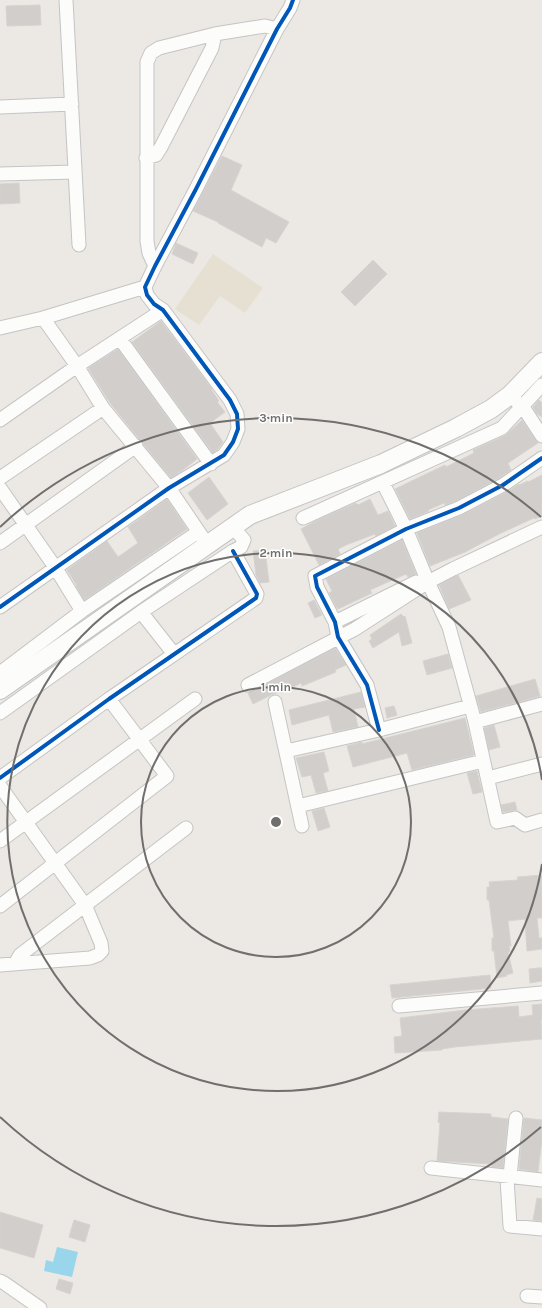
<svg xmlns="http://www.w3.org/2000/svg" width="542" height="1308" viewBox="0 0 542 1308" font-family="Karla,sans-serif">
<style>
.education{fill:#e6e0d3}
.water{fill:#99d6ec}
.building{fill:#d1cecb;stroke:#d7d4d0}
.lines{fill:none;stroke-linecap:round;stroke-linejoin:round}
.street-casing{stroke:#c5c4c5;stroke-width:15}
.secondary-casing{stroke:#c5c4c5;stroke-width:20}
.street{stroke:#fcfcfb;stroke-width:13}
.secondary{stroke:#fcfcfb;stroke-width:18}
.cycleway-casing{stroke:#fff;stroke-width:6}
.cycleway{stroke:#0057b8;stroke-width:4}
.ring{fill:none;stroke:#706f6e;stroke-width:2}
.centre{fill:#706f6e;stroke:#fff;stroke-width:2}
.ring-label{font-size:12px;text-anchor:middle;font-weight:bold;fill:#706f6e;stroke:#fff;stroke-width:3;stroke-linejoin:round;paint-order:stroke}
</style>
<rect width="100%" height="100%" fill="#ece8e4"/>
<path class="education" d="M 213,254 L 263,288 L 245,313 L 220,296 L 199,325 L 175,309 Z"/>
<path class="water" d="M 57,1247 L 78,1252 L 72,1277 L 44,1271 L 46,1260 L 53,1262 Z"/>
<path class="building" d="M 40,5 L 41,25 L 7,26 L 6,6 Z
M 222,156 L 242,165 L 231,190 L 289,222 L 276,243 L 266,238 L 262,247 L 218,223 L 218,222 L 193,211 Z
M 19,183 L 20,203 L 0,204 L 0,184 Z
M 176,243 L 198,253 L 193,264 L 172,254 Z
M 373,260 L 387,274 L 355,306 L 341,292 Z
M 161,321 L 212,389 L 211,389 L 219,401 L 217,402 L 225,412 L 210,423 L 223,442 L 218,449 L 213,453 L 132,342 Z
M 118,349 L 197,459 L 184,469 L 171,478 L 144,445 L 142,441 L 139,439 L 110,403 L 88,368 Z
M 539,400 L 542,403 L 542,417 L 537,414 L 533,407 Z
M 522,420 L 538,443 L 508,463 L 511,470 L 499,478 L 456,501 L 445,505 L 444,503 L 428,510 L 429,511 L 410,519 L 395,489 L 445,465 L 446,467 L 474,453 L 473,450 L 506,435 Z
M 542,475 L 542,516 L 535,519 L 534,518 L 499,534 L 465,552 L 430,566 L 417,533 L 462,515 L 507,492 L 519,484 L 519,485 L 528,481 L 528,482 Z
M 209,477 L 228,504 L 207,520 L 188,493 Z
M 167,499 L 187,529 L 84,600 L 76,586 L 77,586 L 67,570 L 107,541 L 118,557 L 138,543 L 128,527 Z
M 370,499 L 378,515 L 388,511 L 395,526 L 376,536 L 375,534 L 346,545 L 338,549 L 340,554 L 319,565 L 301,529 L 319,519 L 356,503 L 358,505 Z
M 402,540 L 416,574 L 408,577 L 406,574 L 370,590 L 372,593 L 338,609 L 337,608 L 329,593 L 332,591 L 326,579 Z
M 265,550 L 269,582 L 260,583 L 256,575 L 253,551 Z
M 458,575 L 471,600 L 449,609 L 439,585 Z
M 314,600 L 322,615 L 315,618 L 308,603 Z
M 401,614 L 404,617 L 405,616 L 412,643 L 402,646 L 399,632 L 373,648 L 369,641 L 372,639 L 370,635 Z
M 335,648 L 346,665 L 335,670 L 336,672 L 302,686 L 301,683 L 281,693 L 280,692 L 273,694 L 253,704 L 248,693 Z
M 448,654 L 452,668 L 427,675 L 423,661 Z
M 535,679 L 540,696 L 481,712 L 476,696 Z
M 361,692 L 365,707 L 354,709 L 358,727 L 333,732 L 329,715 L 292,725 L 289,710 Z
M 394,706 L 397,715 L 387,718 L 385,708 Z
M 465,718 L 474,755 L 412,770 L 407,753 L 353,767 L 347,746 L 362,742 L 362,744 Z
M 494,725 L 500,747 L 489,750 L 484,728 Z
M 324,752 L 329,771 L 323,773 L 328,791 L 316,793 L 311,775 L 302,777 L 296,758 Z
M 477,771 L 482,792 L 473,794 L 467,773 Z
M 515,802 L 517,810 L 503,812 L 501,805 Z
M 324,808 L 330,827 L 318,831 L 312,811 Z
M 542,875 L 542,918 L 537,918 L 539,938 L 542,938 L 542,949 L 527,951 L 525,919 L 508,921 L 511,946 L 509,946 L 510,952 L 508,952 L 513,973 L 506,975 L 507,976 L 497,978 L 494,951 L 492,951 L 492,938 L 494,938 L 489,900 L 487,900 L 487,887 L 490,887 L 489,882 L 518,880 L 517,877 Z
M 538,968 L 542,968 L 542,981 L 530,983 L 529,969 Z
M 490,975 L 491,988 L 392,998 L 390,985 Z
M 542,1004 L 542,1020 L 541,1020 L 542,1039 L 455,1047 L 442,1049 L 442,1050 L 395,1053 L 394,1037 L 402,1036 L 400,1018 L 465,1010 L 518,1006 L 519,1017 L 533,1015 L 532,1005 Z
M 439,1112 L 491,1114 L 491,1117 L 508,1119 L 503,1168 L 492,1167 L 492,1164 L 437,1161 L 440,1123 L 438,1122 Z
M 524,1118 L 542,1120 L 542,1140 L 538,1172 L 519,1169 Z
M 537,1198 L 542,1199 L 542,1221 L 533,1220 Z
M 0,1212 L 43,1225 L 34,1258 L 0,1248 Z
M 74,1220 L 90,1225 L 85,1242 L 69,1237 Z
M 59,1279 L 73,1283 L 70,1294 L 56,1289 Z"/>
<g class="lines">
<defs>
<path id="street" d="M 66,0 L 79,245
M 0,107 L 72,104
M 146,158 L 156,155 L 161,147 L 212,48 L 215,34
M 0,174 L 75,172
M 155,266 L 149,253 L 147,241 L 147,62 L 151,53 L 159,48 L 215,34 L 265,26 L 277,29
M 43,318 L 145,287
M 0,328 L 43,318 L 77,366 L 103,408 L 169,488 L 207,544
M 120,339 L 211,464
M 517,402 L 523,407 L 542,436
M 0,420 L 77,366 L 163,310
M 0,478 L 103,408
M 383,483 L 406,529 L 428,582 L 449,627 L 475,722 L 497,822 L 515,818 L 525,825 L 542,820
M 0,488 L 55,567 L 82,611
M 303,518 L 502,428 L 542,385
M 0,543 L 136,446
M 0,607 L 169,488 L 224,455 L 233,442 L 238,429 L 237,414 L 230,400 L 163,310 L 154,304 L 147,295 L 145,287 L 155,266 L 196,189 L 277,29 L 290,8 L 293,0
M 141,612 L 174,654
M 335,622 L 416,582
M 0,673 L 82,611 L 198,532
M 248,685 L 355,629 L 428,582 L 453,569 L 542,527
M 275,702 L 302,826
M 0,713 L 141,612 L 233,551 L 241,547 L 244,540 L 233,527
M 475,722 L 542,704
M 379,730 L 367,685 L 338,637 L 335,622 L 317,587 L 315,576 L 406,529 L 459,508 L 503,485 L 542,458
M 286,751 L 379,730 L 470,706
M 0,778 L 109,699 L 256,598 L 257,594 L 233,551
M 488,778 L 542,764
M 0,786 L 85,905 L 101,943 L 102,951 L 98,955 L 90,958 L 0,965
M 298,806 L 483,761
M 0,841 L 195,699
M 0,906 L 167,776 L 109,699
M 17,964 L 17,960 L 20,955 L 186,828
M 399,1006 L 542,993
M 516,1118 L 510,1176 L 507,1179 L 510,1226 L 542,1229
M 431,1168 L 542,1180
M 0,1281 L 4,1283 L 40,1308
M 527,1296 L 542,1297"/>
<path id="secondary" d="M 0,690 L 250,515 L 381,464 L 456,428 L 491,409 L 510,395 L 542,362"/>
</defs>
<use href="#street" class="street-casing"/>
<use href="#secondary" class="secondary-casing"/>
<use href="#street" class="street"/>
<use href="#secondary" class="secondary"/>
<defs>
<path id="cycleway" d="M 0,607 L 169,488 L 224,455 L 233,442 L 238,429 L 237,414 L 230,400 L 163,310 L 154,304 L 147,295 L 145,287 L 155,266 L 196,189 L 277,29 L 290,8 L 293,0
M 379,730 L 367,685 L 338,637 L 335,622 L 317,587 L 315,576 L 406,529 L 459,508 L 503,485 L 542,458
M 0,778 L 109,699 L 256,598 L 257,594 L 233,551"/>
</defs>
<use href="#cycleway" class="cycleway-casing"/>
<use href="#cycleway" class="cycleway"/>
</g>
<g class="ring">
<circle cx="276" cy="822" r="135"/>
<path d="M542 864A269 269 0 1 1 542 780"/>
<path d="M541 1127A404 404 0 0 1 0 1117M0 527A404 404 0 0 1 541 517"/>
</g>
<circle cx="276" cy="822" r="6" class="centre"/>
<g class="ring-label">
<text x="276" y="422">3 min</text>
<text x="276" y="557">2 min</text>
<text x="276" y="691">1 min</text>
</g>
</svg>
